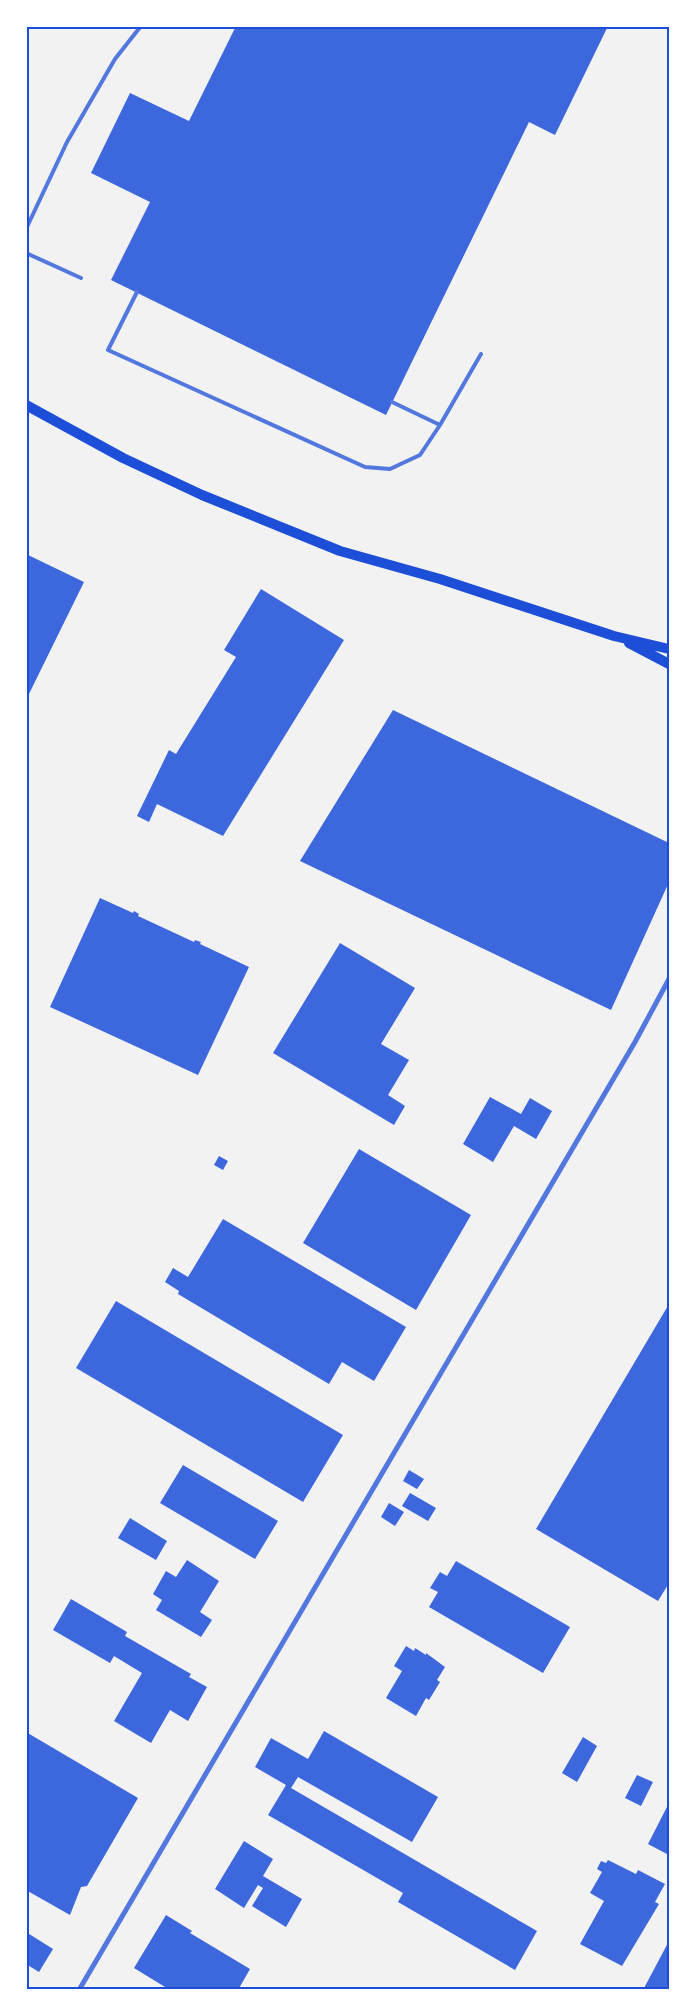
<svg xmlns="http://www.w3.org/2000/svg" width="695" height="2016" viewBox="0 0 695 2016" font-family="Inter,sans-serif">
<style>
.building{fill:#3d67dc}
.lines{fill:none;stroke-linecap:round;stroke-linejoin:round}
.service{stroke:#5277de;stroke-width:4}
.minor{stroke:#5277de;stroke-width:5}
.secondary{stroke:#1d4ed8;stroke-width:10}
.neatline{fill:none;stroke:#1d4ed8;stroke-width:2}
</style>
<rect width="100%" height="100%" fill="#f2f2f2"/>
<path class="building" d="M 236,26 L 608,26 L 555,135 L 529,122 L 386,415 L 111,280 L 150,202 L 91,173 L 130,93 L 189,121 Z
M 26,554 L 84,582 L 26,700 Z
M 261,589 L 344,640 L 223,836 L 157,804 L 149,822 L 137,816 L 169,750 L 176,754 L 236,657 L 224,650 Z
M 393,710 L 669,843 L 669,882 L 611,1010 L 300,861 Z
M 100,898 L 133,913 L 134,911 L 139,914 L 138,916 L 194,942 L 195,940 L 201,942 L 200,944 L 249,967 L 198,1075 L 50,1007 Z
M 340,943 L 415,988 L 381,1044 L 409,1060 L 388,1095 L 405,1106 L 394,1125 L 273,1053 Z
M 490,1097 L 521,1114 L 530,1098 L 552,1111 L 536,1139 L 514,1126 L 493,1162 L 463,1144 Z
M 359,1149 L 471,1215 L 416,1310 L 303,1243 Z
M 219,1156 L 228,1161 L 223,1170 L 214,1165 Z
M 223,1219 L 406,1327 L 374,1381 L 342,1362 L 329,1384 L 178,1294 L 179,1291 L 165,1282 L 173,1268 L 188,1277 Z
M 116,1301 L 343,1435 L 303,1502 L 76,1368 Z
M 669,1304 L 669,1583 L 658,1601 L 536,1529 Z
M 183,1465 L 278,1521 L 255,1559 L 160,1503 Z
M 409,1470 L 424,1479 L 417,1489 L 403,1481 Z
M 410,1493 L 436,1508 L 428,1521 L 402,1506 Z
M 389,1503 L 404,1512 L 395,1526 L 381,1517 Z
M 130,1518 L 167,1541 L 156,1560 L 118,1538 Z
M 187,1560 L 219,1581 L 200,1612 L 212,1620 L 201,1637 L 156,1610 L 162,1600 L 153,1594 L 166,1571 L 176,1577 Z
M 456,1561 L 570,1627 L 543,1673 L 429,1607 L 438,1592 L 430,1588 L 440,1572 L 447,1576 Z
M 71,1599 L 127,1632 L 125,1636 L 191,1674 L 189,1677 L 207,1687 L 188,1721 L 170,1710 L 151,1743 L 114,1721 L 142,1673 L 114,1656 L 110,1663 L 53,1630 Z
M 406,1646 L 414,1651 L 415,1648 L 426,1655 L 426,1653 L 445,1667 L 437,1680 L 440,1682 L 429,1700 L 426,1698 L 416,1716 L 386,1698 L 402,1671 L 394,1666 Z
M 324,1731 L 438,1797 L 412,1842 L 298,1777 L 291,1788 L 537,1931 L 515,1970 L 398,1902 L 403,1893 L 268,1815 L 286,1785 L 255,1767 L 271,1738 L 308,1759 Z
M 26,1732 L 138,1798 L 87,1886 L 81,1887 L 70,1915 L 26,1890 Z
M 583,1737 L 597,1746 L 577,1782 L 562,1773 Z
M 637,1775 L 653,1782 L 641,1806 L 625,1798 Z
M 669,1803 L 669,1851 L 667,1854 L 648,1844 Z
M 244,1841 L 273,1859 L 263,1876 L 302,1899 L 286,1927 L 252,1906 L 263,1888 L 258,1885 L 244,1908 L 215,1889 Z
M 608,1860 L 636,1874 L 638,1870 L 665,1884 L 655,1902 L 659,1904 L 622,1966 L 580,1944 L 604,1901 L 590,1893 L 602,1872 L 597,1869 L 601,1861 L 606,1863 Z
M 166,1915 L 192,1931 L 190,1933 L 250,1969 L 238,1990 L 170,1990 L 134,1968 Z
M 26,1932 L 53,1949 L 39,1972 L 26,1964 Z
M 669,1941 L 669,1990 L 643,1990 Z"/>
<g class="lines">
<path class="service" d="M 26,229 L 67,142 L 115,59 L 141,26
M 26,253 L 81,278
M 137,292 L 108,350 L 365,467 L 390,469 L 420,455 L 440,425 L 392,402
M 440,425 L 481,354"/>
<path class="minor" d="M 79,1990 L 635,1042 L 669,979"/>
<path class="secondary" d="M 26,405 L 123,458 L 202,495 L 340,551 L 440,579 L 614,636 L 669,649
M 629,643 L 669,664"/>
</g>
<rect width="695" height="2016" fill="none" stroke="#ffffff" stroke-width="55"/>
<rect x="28" y="28" width="640" height="1960" class="neatline"/>
</svg>
